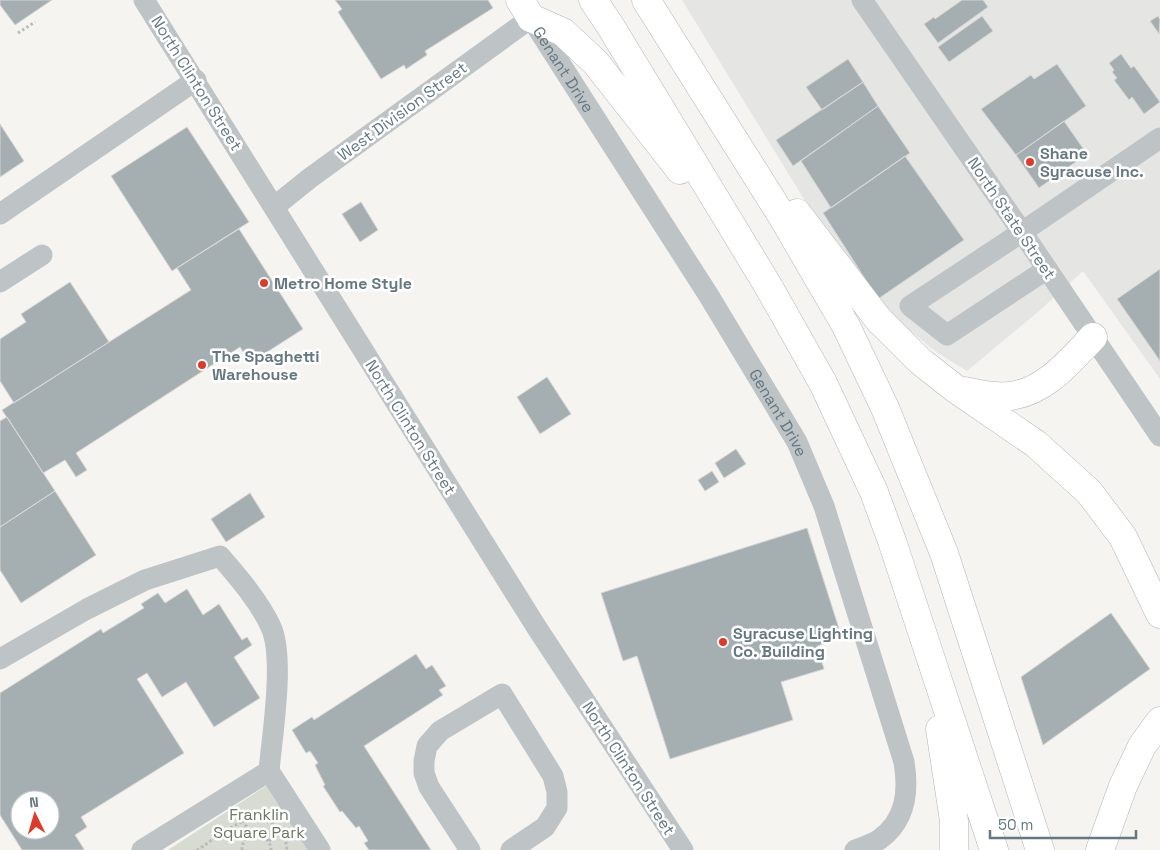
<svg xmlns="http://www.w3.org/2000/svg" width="1160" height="850" viewBox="0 0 1160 850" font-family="'Space Grotesk',sans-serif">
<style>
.built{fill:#e5e6e4}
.green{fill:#d7dbd2}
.building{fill:#a5afb2;stroke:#d6d6d4;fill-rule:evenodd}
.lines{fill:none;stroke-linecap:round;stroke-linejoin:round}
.major-casing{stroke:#b1b7b9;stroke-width:29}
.highway-casing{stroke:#b1b6b8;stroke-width:29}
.path{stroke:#b8bbbd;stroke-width:3;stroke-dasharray:2.5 2.5;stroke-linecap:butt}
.minor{stroke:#bec3c5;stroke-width:21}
.major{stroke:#fff;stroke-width:28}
.highway{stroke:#fff;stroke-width:28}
.poi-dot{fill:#dc3d2a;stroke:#fff;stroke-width:2}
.labels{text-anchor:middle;stroke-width:5;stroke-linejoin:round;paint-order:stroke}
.street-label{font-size:16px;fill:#657881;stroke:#fff}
.poi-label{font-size:16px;font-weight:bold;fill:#657881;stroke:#fff;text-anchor:start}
.park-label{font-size:16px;fill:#6a7863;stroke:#fff}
</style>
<rect width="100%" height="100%" fill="#f5f4f1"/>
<path class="built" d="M 682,0 L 1160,0 L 1160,379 L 1083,271 L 1039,311 L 967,371 L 936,352 L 866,294 L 810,209 Z"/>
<path class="green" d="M 266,786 L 308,850 L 168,850 Z"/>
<path class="building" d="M 0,0 L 52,0 L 15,25 L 0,5 Z
M 335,0 L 488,0 L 493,8 L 425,51 L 427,55 L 406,69 L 404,65 L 381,79 L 338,12 L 342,9 Z
M 962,0 L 983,0 L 988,7 L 938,43 L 924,24 L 934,17 L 935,19 Z
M 982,16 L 993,31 L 949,62 L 938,47 Z
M 1158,16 L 1160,20 L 1159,34 L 1150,21 Z
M 1121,54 L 1131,68 L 1134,66 L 1160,102 L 1144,114 L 1132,97 L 1129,100 L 1114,80 L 1117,78 L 1112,72 L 1114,70 L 1109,63 Z
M 848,59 L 863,82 L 822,110 L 806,87 Z
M 1057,64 L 1086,106 L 1016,155 L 981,109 L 1031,75 L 1034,79 Z
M 863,82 L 878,106 L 793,166 L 776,140 Z
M 878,106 L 910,153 L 831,208 L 801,161 Z
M 1064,121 L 1087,154 L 1039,188 L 1016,155 Z
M 0,124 L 24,161 L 0,177 Z
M 187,127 L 249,222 L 172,271 L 111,176 Z
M 905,156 L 964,240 L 878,299 L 823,213 Z
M 361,202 L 378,230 L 360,242 L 342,214 Z
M 239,229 L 303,329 L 250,363 L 240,347 L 76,453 L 87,470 L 76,477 L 65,460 L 43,473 L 2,410 L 191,290 L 177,268 Z
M 1160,269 L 1160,361 L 1117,299 Z
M 70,282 L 109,342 L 14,403 L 0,381 L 0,339 L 26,322 L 21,314 Z
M 547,377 L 571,414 L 540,434 L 517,397 Z
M 7,417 L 55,491 L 0,527 L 0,421 Z
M 736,449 L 746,464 L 724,478 L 715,463 Z
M 712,471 L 719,482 L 705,491 L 698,480 Z
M 55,491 L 96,555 L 21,603 L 0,570 L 0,527 Z
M 250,493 L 265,517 L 226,542 L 211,519 Z
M 807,528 L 842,638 L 817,646 L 824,669 L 781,682 L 793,720 L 670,759 L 637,656 L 623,661 L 601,593 Z
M 187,589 L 203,615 L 219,604 L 242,640 L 247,637 L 252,645 L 234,657 L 260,698 L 214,727 L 186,682 L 162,697 L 147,673 L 137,679 L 184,753 L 81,817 L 87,827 L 75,835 L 84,849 L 83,850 L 22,850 L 0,815 L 0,693 L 101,629 L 103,633 L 144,608 L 141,604 L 158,593 L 165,603 ZM 20,800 L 50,800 L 50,830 L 20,830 Z
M 1111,613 L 1150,669 L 1043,745 L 1021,677 Z
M 416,654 L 426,669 L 432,665 L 446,686 L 439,690 L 443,695 L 364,746 L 431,850 L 369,850 L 364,843 L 368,841 L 359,826 L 356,828 L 342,811 L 340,812 L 323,786 L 325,785 L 315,765 L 318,763 L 310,751 L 306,753 L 292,730 L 312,717 L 314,720 Z"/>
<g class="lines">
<defs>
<path id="major" d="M 520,0 L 531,18
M 1100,850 L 1123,786 L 1142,746 L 1160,721"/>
<path id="highway" d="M 593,0 L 611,27 L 767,284 L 823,383 L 874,492 L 892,541 L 994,850
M 646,0 L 782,216 L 846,326 L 885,408 L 944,553 L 1040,850
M 531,18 L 563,32 L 596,63 L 680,170
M 797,213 L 878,319 L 920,361 L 957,390 L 1036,444 L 1089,492 L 1123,537 L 1160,614
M 964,391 C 979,394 994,398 1010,396 C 1045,392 1070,361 1093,337
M 940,729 L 954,821 L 954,850"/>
</defs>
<use href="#major" class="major-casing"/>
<use href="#highway" class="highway-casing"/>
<path class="path" d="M 18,33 L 35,22
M 237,812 L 252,835
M 269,841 L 283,831
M 197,850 C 212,841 247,813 263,817 C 266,818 271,822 273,823 C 283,830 286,839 287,850
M 242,850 C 242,829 270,830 271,850"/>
<g class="minor">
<path d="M 144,0 L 537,628 L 683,850"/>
<path d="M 862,0 L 1022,232 L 1160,436"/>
<path id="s1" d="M 274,207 L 310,178 L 531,18 L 709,296 L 797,442 L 824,506 L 904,762 C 909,792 906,820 880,839 C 873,844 863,847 855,850"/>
<path d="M 0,214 L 196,80"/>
<path d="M 1047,269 L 947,335 L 910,306 L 1022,232 L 1160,138"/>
<path d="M 0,282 L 42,255"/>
<path d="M 0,659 L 87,609 L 145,580 L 220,556 C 239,578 259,601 271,627 C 285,658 272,736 269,771"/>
<path d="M 142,850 L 269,771 L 320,850"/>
<path d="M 470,850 L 429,787 L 424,773 L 424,761 L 427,746 L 440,731 L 502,694 L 553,776 L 557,792 L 557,808 L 545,827 L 511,850"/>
</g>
<use href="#major" class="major"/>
<use href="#highway" class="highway"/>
</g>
<g class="poi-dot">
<circle cx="1030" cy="162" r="5"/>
<circle cx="264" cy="283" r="5"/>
<circle cx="202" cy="365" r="5"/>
<circle cx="723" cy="642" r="5"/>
</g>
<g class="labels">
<g class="street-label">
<text dy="6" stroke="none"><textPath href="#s1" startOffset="380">Genant Drive</textPath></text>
<text transform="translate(197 83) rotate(58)" y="6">North Clinton Street</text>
<text transform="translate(402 111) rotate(-36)" y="6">West Division Street</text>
<text transform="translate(1012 218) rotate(56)" y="6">North State Street</text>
<text dy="6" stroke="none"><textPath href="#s1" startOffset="785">Genant Drive</textPath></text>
<text transform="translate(411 427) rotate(58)" y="6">North Clinton Street</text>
<text transform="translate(629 768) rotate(57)" y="6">North Clinton Street</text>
</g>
<g class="poi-label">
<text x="1040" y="159">Shane<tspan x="1040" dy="18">Syracuse Inc.</tspan></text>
<text x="274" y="289">Metro Home Style</text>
<text x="212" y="362">The Spaghetti<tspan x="212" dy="18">Warehouse</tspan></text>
<text x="733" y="639">Syracuse Lighting<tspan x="733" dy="18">Co. Building</tspan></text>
</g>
<g class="park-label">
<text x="259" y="820">Franklin<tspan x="259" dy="18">Square Park</tspan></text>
</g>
</g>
<g transform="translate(35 815) rotate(355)"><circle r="24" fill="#ffffff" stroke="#c1c9cd"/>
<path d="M0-4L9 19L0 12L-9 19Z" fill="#dc3d2a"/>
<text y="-8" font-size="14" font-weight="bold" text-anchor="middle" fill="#657881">N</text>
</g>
<path d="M990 830v8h146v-8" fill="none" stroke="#657881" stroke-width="2.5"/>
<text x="998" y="830" font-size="15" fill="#657881" stroke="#ffffff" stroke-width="4" paint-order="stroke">50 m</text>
</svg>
